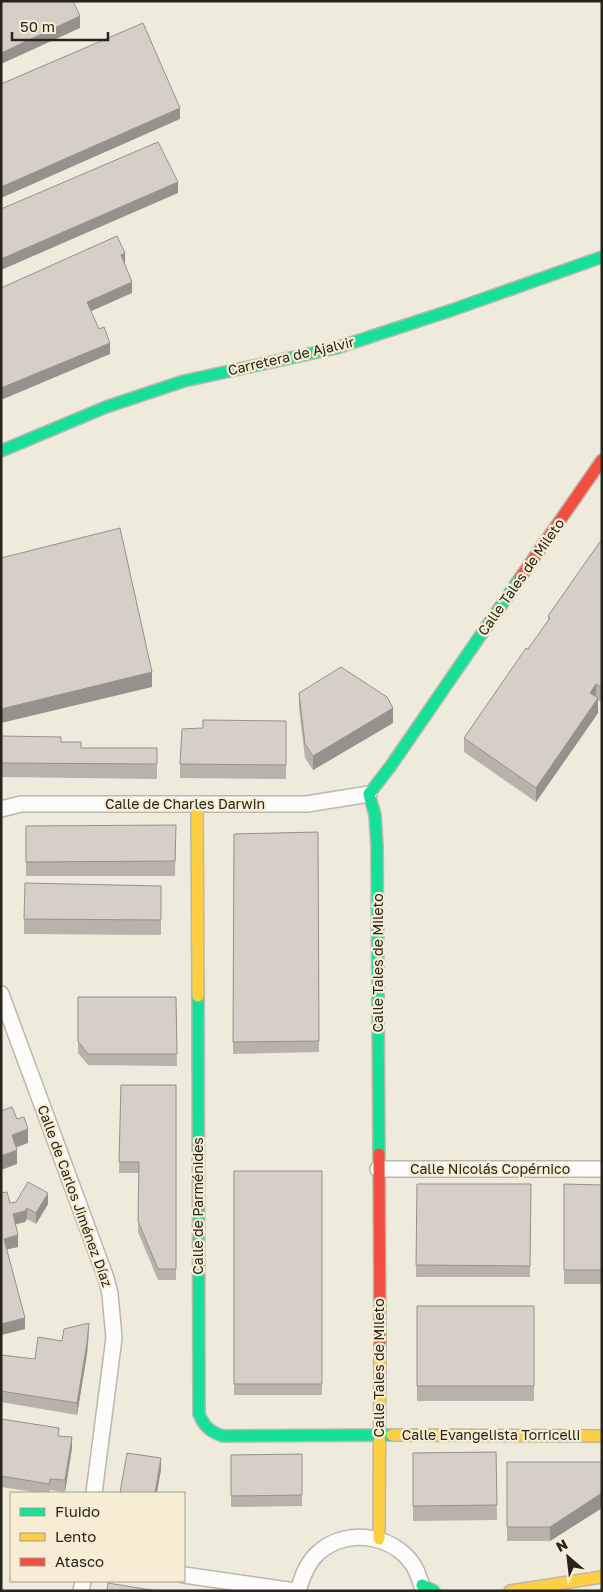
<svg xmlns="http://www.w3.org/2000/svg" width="603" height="1592" viewBox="0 0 603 1592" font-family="'Golos Text',sans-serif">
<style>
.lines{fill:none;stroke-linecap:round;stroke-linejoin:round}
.street-casing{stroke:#bab7ac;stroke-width:18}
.fast-casing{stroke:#bab7ac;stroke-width:14}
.slow-casing{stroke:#bab7ac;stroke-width:14}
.jam-casing{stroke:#bab7ac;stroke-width:14}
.street{stroke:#fcfcfa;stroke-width:15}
.fast{stroke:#16e098;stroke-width:11}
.slow{stroke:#ffcf43;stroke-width:11}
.jam{stroke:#f24e42;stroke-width:11}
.wall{fill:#b8b2ab}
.shaded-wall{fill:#96918b}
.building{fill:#d6cfc7;stroke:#96918b}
.labels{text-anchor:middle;stroke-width:4.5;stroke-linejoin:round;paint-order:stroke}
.street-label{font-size:14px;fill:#28241b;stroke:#f6edd4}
</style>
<rect width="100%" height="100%" fill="#eeeadc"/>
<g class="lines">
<defs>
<path id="street" d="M 1,809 L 21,804 L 307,804 L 369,794
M 1,994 L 106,1278 L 110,1294 L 114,1338 L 94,1493
M 378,1169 L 602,1169
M 184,1575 L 295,1591
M 81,1591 L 83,1581
M 298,1591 C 302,1577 307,1563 318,1553 C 347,1526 400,1535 417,1572 C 419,1579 422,1584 423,1591"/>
<path id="fast" d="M 1,451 L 106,407 L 184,381 L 336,348 L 452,310 L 602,257
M 198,996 L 199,1414 C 204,1426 210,1432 223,1436 L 392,1435
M 379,1154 L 377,846 L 375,815 L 369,794 L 390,767 L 520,578
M 422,1585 L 434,1591"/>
<path id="slow" d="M 197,805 L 198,996
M 392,1435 L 602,1436
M 379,1539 L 380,1347
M 510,1591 L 602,1577"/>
<path id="jam" d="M 520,578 L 602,460
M 379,1154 L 380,1347"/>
</defs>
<use href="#street" class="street-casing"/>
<use href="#fast" class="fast-casing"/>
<use href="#slow" class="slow-casing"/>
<use href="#jam" class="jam-casing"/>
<use href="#street" class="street"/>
<use href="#fast" class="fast"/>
<use href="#slow" class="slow"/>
<use href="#jam" class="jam"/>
</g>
<path class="wall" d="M 602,539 L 602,703 L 598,700 L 598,713 L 536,802 L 464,752 L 464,738 L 528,649 L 548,621 L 548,616 Z
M 299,693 L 393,723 L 313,770 L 305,758 L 299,708 Z
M 286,721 L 286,779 L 180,778 L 180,764 L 203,728 Z
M 1,736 L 61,742 L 81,748 L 157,748 L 157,779 L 3,777 L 1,777 Z
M 26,826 L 176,839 L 175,876 L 26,876 Z
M 318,832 L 319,1052 L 233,1054 L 234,834 Z
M 161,886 L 161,935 L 24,934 L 24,919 Z
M 78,997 L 176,997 L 177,1066 L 88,1065 L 78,1053 Z
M 121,1085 L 176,1085 L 176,1280 L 158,1280 L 138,1232 L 139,1173 L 119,1173 Z
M 234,1171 L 322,1171 L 322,1395 L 234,1395 Z
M 417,1184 L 531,1184 L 530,1277 L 416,1277 Z
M 564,1184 L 602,1185 L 602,1284 L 564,1284 Z
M 10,1203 L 48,1204 L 36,1224 L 27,1219 L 25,1222 L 16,1224 L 18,1247 L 7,1249 L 25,1329 L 1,1335 Z
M 417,1306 L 534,1306 L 534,1401 L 417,1401 Z
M 89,1334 L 87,1354 L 77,1415 L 1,1402 L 1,1355 L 35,1359 L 62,1341 Z
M 1,1419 L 59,1436 L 72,1448 L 65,1492 L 50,1490 L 49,1493 L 41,1493 L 1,1487 Z
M 496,1452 L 497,1520 L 413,1521 L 413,1453 Z
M 302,1454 L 302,1506 L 231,1507 L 231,1455 Z
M 507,1462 L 602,1462 L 602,1508 L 550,1541 L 507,1541 Z"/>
<path class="shaded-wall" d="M 80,16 L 80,28 L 1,64 L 1,53 Z
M 180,108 L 180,119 L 1,198 L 1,187 Z
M 178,182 L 178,193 L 1,270 L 1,259 Z
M 125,253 L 125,265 L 121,255 Z
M 132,282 L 132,293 L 87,313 L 87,302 Z
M 110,343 L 110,354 L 1,400 L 1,388 Z
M 152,672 L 152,687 L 1,723 L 1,709 Z
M 596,684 L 596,699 L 590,693 Z
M 598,698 L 598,713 L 536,802 L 536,788 Z
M 393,708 L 393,723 L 313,770 L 313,756 Z
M 28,1129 L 28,1143 L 12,1149 L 12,1135 Z
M 17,1150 L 17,1164 L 1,1170 L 1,1156 Z
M 48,1193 L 48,1204 L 36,1224 L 36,1213 Z
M 27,1208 L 27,1219 L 25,1222 L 13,1225 L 13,1214 Z
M 18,1235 L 18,1247 L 4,1250 L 4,1239 Z
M 25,1318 L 25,1329 L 1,1335 L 1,1324 Z
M 89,1323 L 87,1354 L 77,1415 L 77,1403 Z
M 72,1437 L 72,1448 L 65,1492 L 65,1480 Z
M 161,1458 L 161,1470 L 157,1493 L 155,1493 Z
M 602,1493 L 602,1508 L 550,1541 L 550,1527 Z"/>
<path class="building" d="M 1,1 L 73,1 L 80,16 L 1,53 Z
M 143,23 L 180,108 L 1,187 L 1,84 Z
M 158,142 L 178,182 L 1,259 L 1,209 Z
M 117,236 L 125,253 L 121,255 L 132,282 L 87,302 L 99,329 L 104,327 L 110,343 L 1,388 L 1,288 Z
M 120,528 L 152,672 L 1,709 L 1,558 Z
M 602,539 L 602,688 L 596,684 L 590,693 L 598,698 L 536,788 L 464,738 L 526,648 L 528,649 L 550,618 L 548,616 Z
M 341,667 L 387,697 L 393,708 L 313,756 L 305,744 L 299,693 Z
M 203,720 L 286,721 L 286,765 L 180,764 L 182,729 L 203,728 Z
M 1,736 L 61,737 L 61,742 L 81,742 L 81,748 L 157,748 L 157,764 L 3,763 L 1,762 Z
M 176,825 L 175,861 L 26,862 L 26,826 Z
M 318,832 L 319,1041 L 233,1042 L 234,834 Z
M 25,883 L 161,886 L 161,920 L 24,919 Z
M 78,997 L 176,997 L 177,1054 L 88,1054 L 78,1041 Z
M 121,1085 L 176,1085 L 176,1269 L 158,1269 L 138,1221 L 139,1162 L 119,1162 Z
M 12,1107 L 17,1119 L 24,1117 L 28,1129 L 12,1135 L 17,1150 L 1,1156 L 1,1111 Z
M 234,1171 L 322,1171 L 322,1384 L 234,1384 Z
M 28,1182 L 48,1193 L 36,1213 L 27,1208 L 25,1211 L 13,1214 L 18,1235 L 4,1239 L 25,1318 L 1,1324 L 1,1193 L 7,1192 L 10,1203 L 16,1202 Z
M 417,1184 L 531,1184 L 530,1266 L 416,1265 Z
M 564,1184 L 602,1185 L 602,1270 L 564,1270 Z
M 417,1306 L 534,1306 L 534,1386 L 417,1386 Z
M 89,1323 L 87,1343 L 77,1403 L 1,1391 L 1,1355 L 35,1359 L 38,1337 L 62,1341 L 64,1329 Z
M 1,1419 L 59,1428 L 58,1436 L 72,1437 L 65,1480 L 50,1479 L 49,1484 L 1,1476 Z
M 496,1452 L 497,1505 L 413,1506 L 413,1453 Z
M 127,1453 L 161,1458 L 155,1493 L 120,1493 Z
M 302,1454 L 302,1495 L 231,1496 L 231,1455 Z
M 507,1462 L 602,1462 L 602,1493 L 550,1527 L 507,1527 Z
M 108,1583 L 157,1591 L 107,1591 Z"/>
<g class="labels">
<g class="street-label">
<text transform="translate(291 356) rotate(-13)" y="5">Carretera de Ajalvir</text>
<text transform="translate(521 577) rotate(-55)" y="5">Calle Tales de Mileto</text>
<text x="185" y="809">Calle de Charles Darwin</text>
<text transform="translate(378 963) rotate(-90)" y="5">Calle Tales de Mileto</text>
<text x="490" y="1174">Calle Nicolás Copérnico</text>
<text transform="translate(75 1196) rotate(70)" y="5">Calle de Carlos Jiménez Díaz</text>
<text transform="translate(198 1206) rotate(-90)" y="5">Calle de Parménides</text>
<text transform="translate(379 1368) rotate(-90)" y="5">Calle Tales de Mileto</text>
<text x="491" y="1440">Calle Evangelista Torricelli</text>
</g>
</g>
<rect width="603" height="1592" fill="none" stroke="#28241b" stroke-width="5"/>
<rect x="10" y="1492" width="175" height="90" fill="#f6edd4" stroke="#a49d8a"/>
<rect x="20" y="1508" width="25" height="8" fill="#16e098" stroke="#a49d8a"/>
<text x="55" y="1517" font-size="15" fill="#28241b">Fluido</text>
<rect x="20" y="1533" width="25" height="8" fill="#ffcf43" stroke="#a49d8a"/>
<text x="55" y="1542" font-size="15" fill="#28241b">Lento</text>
<rect x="20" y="1558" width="25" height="8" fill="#f24e42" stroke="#a49d8a"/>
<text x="55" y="1567" font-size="15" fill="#28241b">Atasco</text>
<g transform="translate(568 1557) rotate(332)" stroke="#f6edd4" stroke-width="4" paint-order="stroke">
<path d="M0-4L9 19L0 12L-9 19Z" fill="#28241b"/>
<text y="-8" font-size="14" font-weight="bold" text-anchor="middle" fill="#28241b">N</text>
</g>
<path d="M12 32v8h96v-8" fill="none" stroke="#28241b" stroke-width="2.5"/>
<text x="20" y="32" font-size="15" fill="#28241b" stroke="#f6edd4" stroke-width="4" paint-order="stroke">50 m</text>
</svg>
